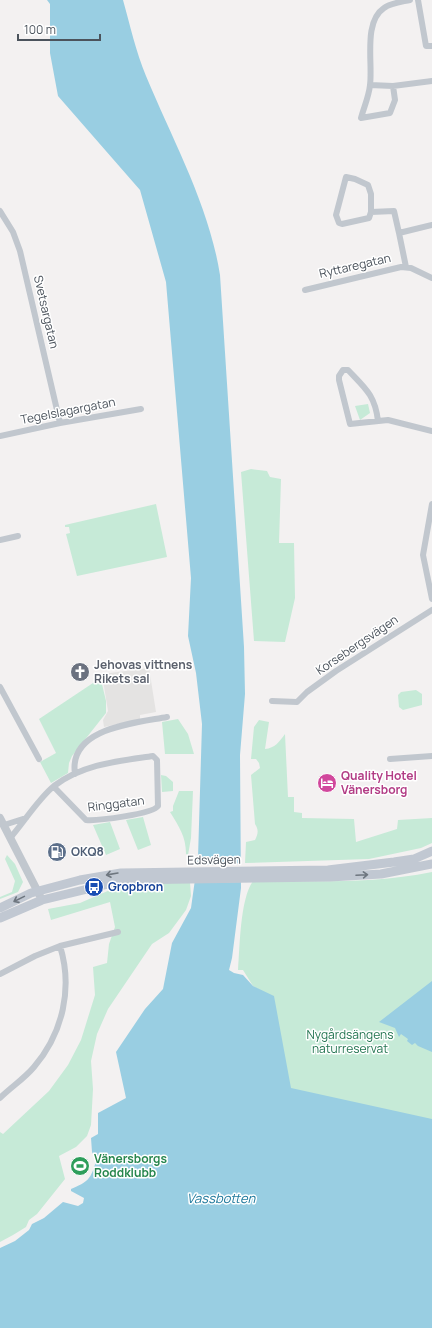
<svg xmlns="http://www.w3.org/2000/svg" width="432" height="1328" viewBox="0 0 432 1328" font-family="Manrope,sans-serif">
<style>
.education{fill:#e4e3e2}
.green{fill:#c6ead7}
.water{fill:#99cee2}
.pier{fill:#f3f1f1}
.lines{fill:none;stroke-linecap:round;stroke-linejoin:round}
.minor{stroke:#c1c7ce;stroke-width:6}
.tertiary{stroke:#c1c7ce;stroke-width:8}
.secondary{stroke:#c1c8d2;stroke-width:9}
.oneway{stroke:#6e767f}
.labels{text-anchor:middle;stroke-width:3;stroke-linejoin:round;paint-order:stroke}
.street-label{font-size:12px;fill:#4b535c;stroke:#fff}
.worship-label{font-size:12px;font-weight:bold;fill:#5b616d;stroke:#fff;text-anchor:start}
.hotel-label{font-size:12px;font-weight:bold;fill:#b23c85;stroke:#fff;text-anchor:start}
.service-label{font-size:12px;font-weight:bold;fill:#4e5e75;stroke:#fff;text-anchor:start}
.transit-label{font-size:12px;font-weight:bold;fill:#164399;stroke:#fff;text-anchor:start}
.park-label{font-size:12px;fill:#247652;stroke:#fff}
.leisure-label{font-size:12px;font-weight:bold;fill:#27864d;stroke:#fff;text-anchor:start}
.water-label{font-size:13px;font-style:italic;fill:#1f799c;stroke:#fff}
</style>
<rect width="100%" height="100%" fill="#f3f1f1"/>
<path class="education" d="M 149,668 L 156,712 L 140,715 L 140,719 L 104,727 L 103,720 L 108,711 L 102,674 Z"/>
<path class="green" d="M 368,404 L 370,413 L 360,420 L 355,406 Z
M 251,469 L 267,471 L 270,477 L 281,479 L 279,543 L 294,543 L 295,598 L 285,642 L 254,641 L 241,472 Z
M 156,504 L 167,557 L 77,576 L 66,534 L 70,533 L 69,527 L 65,527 L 65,525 Z
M 99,679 L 101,680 L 106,701 L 106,713 L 72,756 L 69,763 L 68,773 L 51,783 L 40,762 L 56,753 L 39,719 Z
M 416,690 L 422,694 L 422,705 L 403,710 L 399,707 L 398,695 L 401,692 Z
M 178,719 L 188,734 L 194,754 L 165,754 L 162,722 Z
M 259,720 L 269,722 L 265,749 C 275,748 279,742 285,734 L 288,797 L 294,797 L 294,812 L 302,813 L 302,818 L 354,819 L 356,842 L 397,829 L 398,820 L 432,818 L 432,843 L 421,848 L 369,859 L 245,863 L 246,842 L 255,840 C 258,834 259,830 255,824 L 251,775 L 260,768 L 259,763 L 256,759 L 251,759 L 254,727 Z
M 161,775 L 166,776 L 173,782 L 173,791 L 162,792 Z
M 179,791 L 193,791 L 191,838 L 188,855 L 186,854 C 186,836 179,827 170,812 L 173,811 L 173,806 Z
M 143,817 L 151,845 L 138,850 L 126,820 Z
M 110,822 L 120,849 L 106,855 L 93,825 Z
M 7,855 L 15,864 L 23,882 L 18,892 L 0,899 L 0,897 L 12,892 L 15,881 L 5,859 Z
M 432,872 L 432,1156 L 267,1123 L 261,991 L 253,986 L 243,970 L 238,970 C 240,946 240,899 253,881 C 312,881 374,884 432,872 Z
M 190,882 L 191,896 L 186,910 L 169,933 L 152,944 L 108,1009 L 97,1034 L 91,1061 L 93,1089 L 91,1125 L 87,1136 L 76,1147 L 59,1156 L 65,1179 L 37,1214 L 29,1220 L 26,1227 L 13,1235 L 0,1242 L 0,1132 L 3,1134 L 49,1091 L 68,1065 L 81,1040 L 95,995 L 93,967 L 107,963 L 109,944 L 115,927 L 110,902 L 51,920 L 48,909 L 80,903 L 110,890 L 136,884 Z"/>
<path class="water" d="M 47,0 L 123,0 C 130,25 136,52 146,76 C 173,141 209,205 220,275 L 244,647 L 245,694 L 240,755 L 241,888 L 232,958 L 229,970 L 234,973 L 243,975 L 253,986 L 274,996 L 291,1088 L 432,1119 L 432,1328 L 0,1328 L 0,1248 L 15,1241 L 29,1230 L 32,1224 L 44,1218 L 63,1202 L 78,1206 L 83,1203 L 84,1198 L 71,1191 L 71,1189 C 88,1182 91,1179 96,1161 L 92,1152 L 91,1138 L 98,1134 L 98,1113 L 126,1098 L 116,1052 L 145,1009 L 163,989 L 172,943 L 191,908 L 198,858 L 202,724 L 196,673 L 188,636 L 191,578 L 166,282 L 140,190 L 58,96 L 50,53 L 50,4 Z
M 432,981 L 432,1052 L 418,1046 L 415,1043 L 412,1045 L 407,1041 L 408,1039 L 401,1034 L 399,1037 L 395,1028 L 379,1022 Z"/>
<path class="pier" d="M 243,863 L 243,882 L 193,883 L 195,865 Z"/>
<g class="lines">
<path class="minor" d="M 410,0 C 401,2 391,3 384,8 C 363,22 373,63 370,85 C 369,96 364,107 361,118 L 390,113 L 395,100 L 393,86 L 432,81
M 418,0 L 426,46 L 432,46
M 370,85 L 393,86
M 0,211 L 13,232 L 20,251 L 60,423
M 371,212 L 371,194 L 368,185 L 355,179 L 346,177 L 336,215 L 339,223 L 342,224 L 369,218 L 371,212 L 394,211 L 399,233
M 406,267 L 399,233 L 432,225
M 305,290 L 401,267 L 411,268 L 432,278
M 378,421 C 375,395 365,388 348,370 L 343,370 L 339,376 L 339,380 L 350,424 L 388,420 L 432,431
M 0,436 L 60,423 L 141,409
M 432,504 L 423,555 L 432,599
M 0,540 L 18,536
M 0,687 L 39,759
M 272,701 L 297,702 L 307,692 L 336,671 L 432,610
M 390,759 L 432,756
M 75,774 C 68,728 135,723 167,717
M 4,825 L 26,818
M 11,837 C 24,822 39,798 54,786 C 83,764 119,761 153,756 L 157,760 L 158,806 C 153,814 97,821 86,820 L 54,787
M 0,974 L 35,956 L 60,946 L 118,932
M 0,1098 C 11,1087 24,1079 34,1067 C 63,1033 73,988 60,946"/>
<path class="tertiary" d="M 0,818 L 40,896"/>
<path class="secondary" d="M 0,908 L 31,893 L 80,880 L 121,873 L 328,870 L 394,862 L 414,859 L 432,851
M 0,918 L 42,900 L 125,880 L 330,877 L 381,874 L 432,864"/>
</g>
<defs><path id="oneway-shaft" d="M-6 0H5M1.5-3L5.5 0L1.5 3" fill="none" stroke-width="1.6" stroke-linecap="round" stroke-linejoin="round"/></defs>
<g class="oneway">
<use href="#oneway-shaft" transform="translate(112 874) rotate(170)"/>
<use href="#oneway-shaft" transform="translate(362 875) rotate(-3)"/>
<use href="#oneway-shaft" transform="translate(19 899) rotate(154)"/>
</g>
<defs>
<symbol id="church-disc" viewBox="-11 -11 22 22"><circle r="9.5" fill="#6b7280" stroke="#fff"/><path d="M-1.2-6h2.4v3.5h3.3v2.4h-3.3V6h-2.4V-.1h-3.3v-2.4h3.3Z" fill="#fff"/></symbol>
<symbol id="hotel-disc" viewBox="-11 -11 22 22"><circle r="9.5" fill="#d1479c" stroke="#fff"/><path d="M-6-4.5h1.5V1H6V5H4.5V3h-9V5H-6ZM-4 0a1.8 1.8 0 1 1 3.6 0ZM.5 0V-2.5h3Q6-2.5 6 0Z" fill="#fff"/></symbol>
<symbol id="fuel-disc" viewBox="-11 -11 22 22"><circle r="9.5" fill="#5c6f8a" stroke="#fff"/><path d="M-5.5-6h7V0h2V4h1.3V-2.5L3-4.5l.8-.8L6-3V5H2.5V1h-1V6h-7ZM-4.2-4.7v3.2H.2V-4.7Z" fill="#fff"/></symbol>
<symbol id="bus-disc" viewBox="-11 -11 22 22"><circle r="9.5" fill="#1a4fb4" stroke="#fff"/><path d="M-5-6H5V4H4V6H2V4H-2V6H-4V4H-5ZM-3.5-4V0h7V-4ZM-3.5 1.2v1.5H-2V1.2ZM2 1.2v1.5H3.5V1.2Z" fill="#fff"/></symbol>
<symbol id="stadium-disc" viewBox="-11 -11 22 22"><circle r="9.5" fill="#2e9e5b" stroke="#fff"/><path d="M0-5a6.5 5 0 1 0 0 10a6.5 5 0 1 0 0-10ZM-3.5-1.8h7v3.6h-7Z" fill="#fff"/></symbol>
</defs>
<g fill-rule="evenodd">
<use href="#church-disc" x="69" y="661" width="22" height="22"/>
<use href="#hotel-disc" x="316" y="772" width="22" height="22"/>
<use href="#fuel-disc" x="46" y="841" width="22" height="22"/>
<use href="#bus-disc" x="83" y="876" width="22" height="22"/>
<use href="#stadium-disc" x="69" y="1155" width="22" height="22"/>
</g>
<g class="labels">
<g class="street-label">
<text transform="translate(355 266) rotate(-13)" y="4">Ryttaregatan</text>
<text transform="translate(46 312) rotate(77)" y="4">Svetsargatan</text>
<text transform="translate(68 411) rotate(-11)" y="4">Tegelslagargatan</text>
<text transform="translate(357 645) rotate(-34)" y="4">Korsebergsvägen</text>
<text transform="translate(116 804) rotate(-7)" y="4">Ringgatan</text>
<text transform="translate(214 860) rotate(-1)" y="4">Edsvägen</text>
</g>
<g class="worship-label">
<text x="94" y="669">Jehovas vittnens<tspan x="94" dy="14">Rikets sal</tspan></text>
</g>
<g class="hotel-label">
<text x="341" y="780">Quality Hotel<tspan x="341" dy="14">Vänersborg</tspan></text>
</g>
<g class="service-label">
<text x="71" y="856">OKQ8</text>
</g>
<g class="transit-label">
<text x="108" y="891">Gropbron</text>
</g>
<g class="park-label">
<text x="350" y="1039">Nygårdsängens<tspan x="350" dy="14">naturreservat</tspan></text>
</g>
<g class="leisure-label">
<text x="94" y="1163">Vänersborgs<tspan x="94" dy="14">Roddklubb</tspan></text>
</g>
<g class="water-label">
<text x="221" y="1203">Vassbotten</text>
</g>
</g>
<path d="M18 34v6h82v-6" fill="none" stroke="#4b535c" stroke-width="2"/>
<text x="24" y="34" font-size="12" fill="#4b535c" stroke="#ffffff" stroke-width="3" paint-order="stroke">100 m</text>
</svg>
